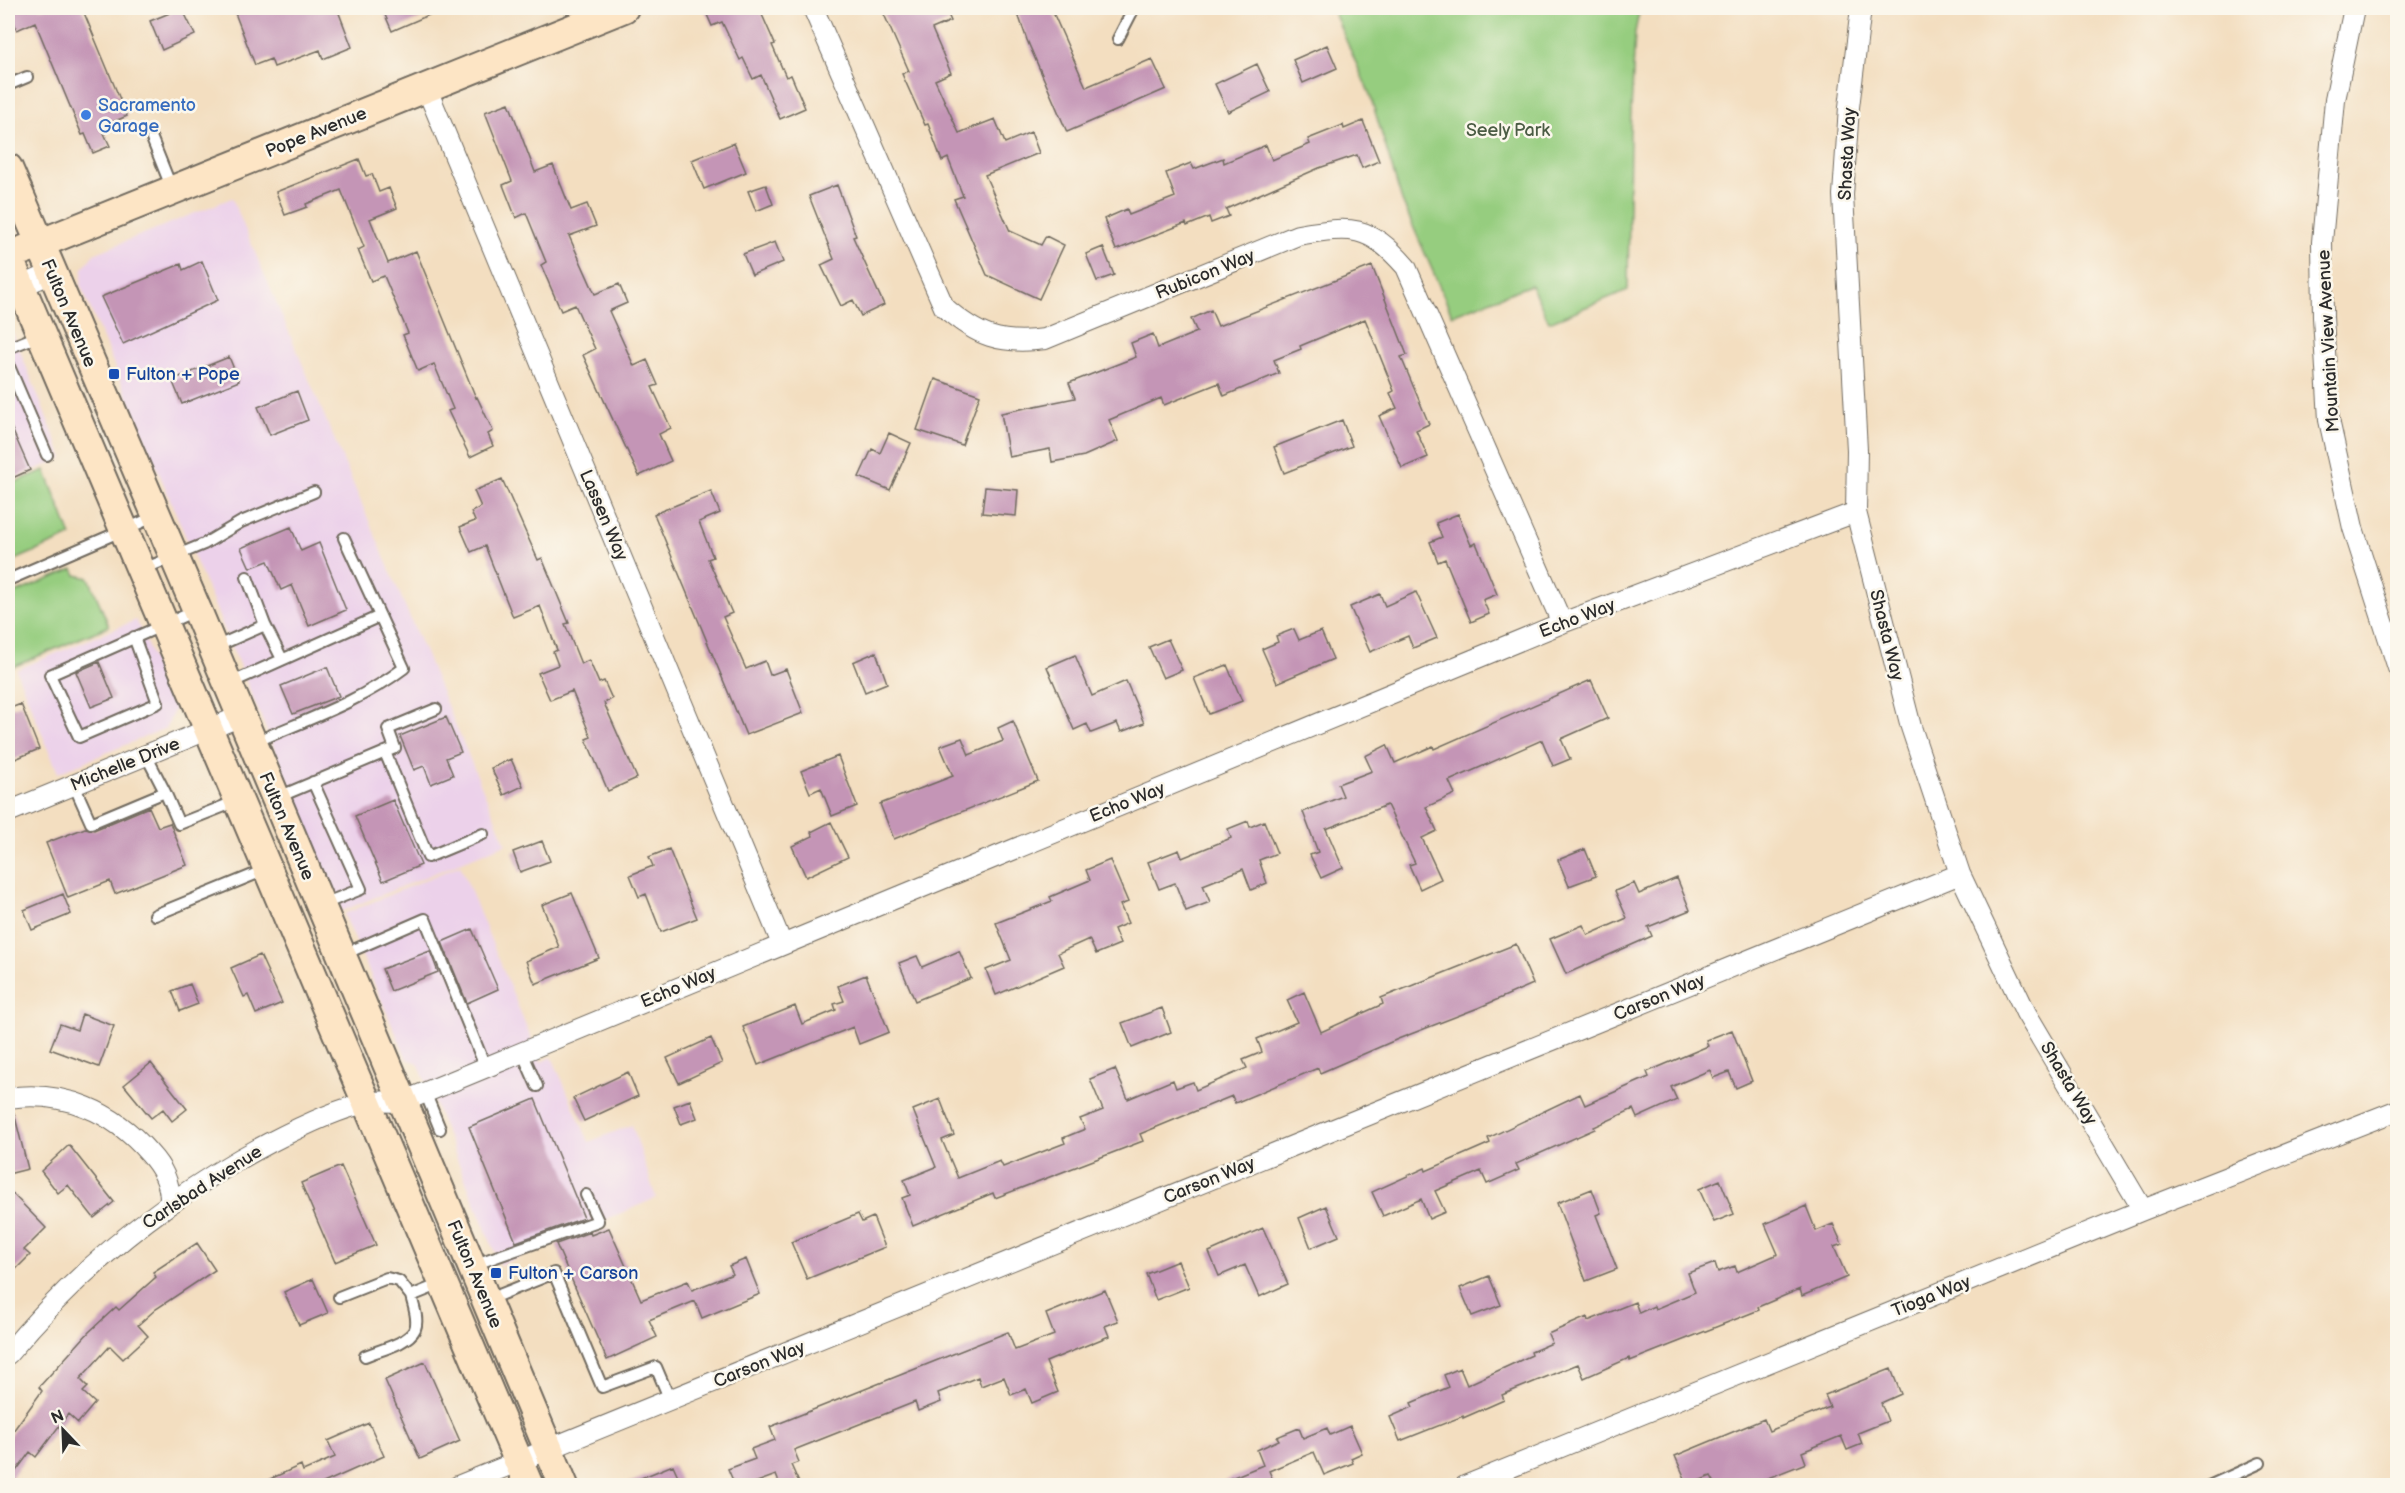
<svg xmlns="http://www.w3.org/2000/svg" width="2405" height="1493" viewBox="0 0 2405 1493" font-family="'Balsamiq Sans',sans-serif">
<style>
.built{fill:#ecd1ea}
.green{fill:#96cd7f;stroke:#607c55;stroke-width:1.5}
.building{fill:#c495b6}
.lines{fill:none;stroke-linecap:round;stroke-linejoin:round}
.lane-casing{stroke:#716a5f;stroke-width:14}
.street-casing{stroke:#716a5f;stroke-width:22}
.secondary-casing{stroke:#716a5f;stroke-width:32}
.lane{stroke:#fff;stroke-width:10}
.street{stroke:#fff;stroke-width:20}
.secondary{stroke:#fde5c5;stroke-width:28}
.shop-dot{fill:#3f7fe0;stroke:#fbf7ec;stroke-width:2}
.transit-dot{fill:#1a4fb4;stroke:#fbf7ec;stroke-width:2}
.labels{text-anchor:middle;stroke-width:5;stroke-linejoin:round;paint-order:stroke}
.shop-label{font-size:18px;fill:#366cbe;stroke:#fbf7ec;text-anchor:start}
.park-label{font-size:18px;fill:#4b5c44;stroke:#fbf7ec}
.street-label{font-size:18px;fill:#2b2b2b;stroke:#fbf7ec}
.transit-label{font-size:18px;fill:#164399;stroke:#fbf7ec;text-anchor:start}
</style>
<rect width="100%" height="100%" fill="#fbf7ec"/>
<filter id="ink" filterUnits="userSpaceOnUse"><feTurbulence type="fractalNoise" baseFrequency=".0167" numOctaves="2"/><feDisplacementMap in="SourceGraphic" scale="12" xChannelSelector="R" yChannelSelector="G"/><feConvolveMatrix kernelMatrix="1 2 1 2 8 2 1 2 1" color-interpolation-filters="sRGB"/></filter>
<filter id="wash" filterUnits="userSpaceOnUse"><feTurbulence type="fractalNoise" baseFrequency=".008" numOctaves="4" result="noise"/><feDisplacementMap in="SourceGraphic" scale="24" xChannelSelector="R" yChannelSelector="G"/><feGaussianBlur stdDeviation="1.35" result="paint"/><feColorMatrix in="noise" values="0 0 0 0 0 0 0 0 0 0 0 0 0 0 0 0 0 1.4 0 .05"/><feComposite in="paint" operator="in"/></filter>
<g filter="url(#wash)">
<rect width="100%" height="100%" fill="#f3dec0"/>
<path class="built" d="M 232,198 L 506,844 L 342,911 L 81,286 L 83,268 L 94,254 Z
M 8,321 L 63,458 L 8,481 Z
M 136,620 L 175,708 L 166,728 L 58,773 L 16,670 Z
M 460,865 L 541,1062 L 552,1057 L 589,1142 L 632,1125 L 656,1198 L 500,1265 L 418,1063 L 407,1059 L 344,914 Z"/>
<path class="green" d="M 1332,8 L 1640,8 L 1635,32 L 1630,133 L 1628,290 L 1549,322 L 1531,285 L 1452,315 L 1402,201 L 1370,95 Z
M 45,470 L 71,536 L 8,563 L 8,485 Z
M 73,569 L 76,575 L 89,578 L 109,626 L 8,669 L 8,596 Z"/>
<g id="blocks">
<path class="building" d="M 8,8 L 82,8 L 127,116 L 101,127 L 110,146 L 93,153 L 85,134 L 82,135 L 35,22 L 17,30 Z
M 182,8 L 195,35 L 162,50 L 150,21 Z
M 250,8 L 337,8 L 352,47 L 323,59 L 320,50 L 274,67 L 271,59 L 255,65 L 235,13 Z
M 382,8 L 445,8 L 392,31 Z
M 704,8 L 759,8 L 775,44 L 772,45 L 786,77 L 791,75 L 805,108 L 780,119 L 761,75 L 753,79 L 743,58 L 740,60 L 722,22 L 712,26 Z
M 893,8 L 945,8 L 951,21 L 932,29 L 951,73 L 935,80 L 959,133 L 995,119 L 1005,143 L 1031,132 L 1039,153 L 985,175 L 1010,231 L 1041,245 L 1046,236 L 1064,245 L 1039,299 L 987,275 L 954,199 L 963,196 L 948,158 L 942,161 L 928,124 L 925,125 L 902,74 L 909,71 L 883,12 Z
M 1016,8 L 1051,8 L 1086,87 L 1152,59 L 1166,89 L 1067,132 L 1027,40 Z
M 1327,45 L 1337,68 L 1303,83 L 1293,60 Z
M 1257,64 L 1270,92 L 1228,112 L 1215,84 Z
M 509,103 L 535,172 L 553,165 L 571,210 L 587,204 L 596,226 L 569,236 L 595,294 L 619,284 L 627,303 L 609,311 L 634,366 L 647,360 L 658,385 L 652,387 L 671,428 L 659,434 L 671,461 L 639,476 L 583,355 L 595,349 L 575,305 L 561,311 L 541,265 L 546,262 L 526,213 L 516,218 L 503,185 L 512,181 L 485,112 Z
M 1363,121 L 1379,161 L 1362,168 L 1357,155 L 1319,168 L 1226,209 L 1229,216 L 1211,223 L 1209,217 L 1187,226 L 1186,223 L 1116,250 L 1104,219 L 1127,209 L 1129,215 L 1175,197 L 1166,173 L 1191,163 L 1194,169 L 1223,158 L 1224,163 L 1266,145 L 1272,160 L 1310,144 L 1308,139 L 1343,125 L 1344,129 Z
M 734,143 L 746,172 L 704,189 L 692,160 Z
M 359,159 L 366,176 L 372,174 L 379,192 L 389,188 L 397,208 L 370,219 L 388,263 L 416,251 L 476,398 L 477,397 L 493,431 L 488,434 L 493,446 L 470,457 L 448,411 L 453,409 L 434,364 L 418,371 L 403,335 L 408,333 L 384,276 L 371,281 L 358,250 L 364,247 L 341,190 L 306,204 L 307,207 L 285,215 L 276,192 Z
M 766,185 L 773,204 L 756,211 L 748,191 Z
M 837,185 L 856,236 L 853,237 L 884,305 L 861,316 L 853,300 L 841,306 L 821,265 L 834,259 L 809,196 Z
M 775,242 L 783,262 L 752,275 L 743,254 Z
M 1103,247 L 1114,275 L 1097,281 L 1086,254 Z
M 202,261 L 218,300 L 123,344 L 101,297 L 181,264 L 183,270 Z
M 1372,266 L 1407,355 L 1401,357 L 1429,424 L 1416,430 L 1428,457 L 1402,468 L 1379,416 L 1397,408 L 1390,393 L 1394,391 L 1365,319 L 1300,346 L 1301,349 L 1274,360 L 1279,373 L 1224,396 L 1219,383 L 1164,405 L 1161,398 L 1109,420 L 1118,441 L 1084,456 L 1052,462 L 1050,449 L 1009,457 L 1001,413 L 1075,398 L 1069,383 L 1136,357 L 1131,343 L 1153,334 L 1158,348 L 1197,332 L 1191,319 L 1211,310 L 1218,326 Z
M 229,357 L 239,381 L 182,404 L 172,380 Z
M 935,379 L 980,395 L 962,445 L 917,430 Z
M 297,391 L 308,420 L 270,435 L 258,407 Z
M 8,420 L 30,470 L 8,480 Z
M 1342,420 L 1352,446 L 1284,473 L 1274,447 Z
M 889,433 L 911,443 L 890,490 L 859,477 L 872,449 L 880,453 Z
M 502,479 L 538,560 L 542,558 L 569,623 L 565,624 L 581,664 L 589,660 L 599,683 L 604,681 L 612,699 L 604,703 L 637,778 L 608,791 L 586,739 L 591,737 L 572,691 L 550,700 L 538,673 L 558,665 L 553,652 L 557,650 L 540,606 L 513,617 L 485,546 L 471,552 L 460,527 L 475,521 L 471,512 L 481,507 L 474,491 Z
M 985,487 L 1018,490 L 1016,516 L 982,513 Z
M 711,491 L 720,513 L 699,522 L 713,557 L 708,559 L 732,613 L 723,617 L 746,669 L 765,661 L 770,675 L 786,669 L 803,713 L 746,735 L 654,514 Z
M 1458,514 L 1471,545 L 1476,543 L 1497,594 L 1483,600 L 1489,614 L 1471,622 L 1445,559 L 1438,562 L 1430,542 L 1442,537 L 1436,523 Z
M 291,527 L 301,551 L 319,543 L 346,610 L 309,626 L 292,585 L 281,590 L 268,561 L 250,568 L 241,548 Z
M 1416,592 L 1437,638 L 1413,648 L 1408,636 L 1370,652 L 1350,607 L 1380,594 L 1385,606 Z
M 1294,629 L 1299,640 L 1321,631 L 1333,659 L 1277,683 L 1262,649 L 1278,642 L 1276,636 Z
M 1168,639 L 1182,670 L 1163,678 L 1149,647 Z
M 876,652 L 887,683 L 865,692 L 853,662 Z
M 1075,655 L 1092,696 L 1126,681 L 1144,723 L 1121,732 L 1117,723 L 1091,733 L 1087,724 L 1074,730 L 1047,667 Z
M 99,662 L 114,698 L 91,707 L 76,672 Z
M 1227,665 L 1242,701 L 1209,714 L 1194,678 Z
M 327,667 L 339,696 L 293,714 L 281,686 Z
M 1591,680 L 1608,718 L 1561,739 L 1570,759 L 1553,766 L 1542,740 L 1449,781 L 1455,794 L 1426,807 L 1437,831 L 1422,838 L 1441,879 L 1420,889 L 1409,865 L 1415,863 L 1387,805 L 1326,829 L 1343,868 L 1321,878 L 1310,855 L 1318,852 L 1303,812 L 1343,796 L 1338,784 L 1372,771 L 1365,756 L 1387,745 L 1395,763 L 1433,746 L 1434,749 Z
M 21,704 L 39,749 L 8,762 L 8,709 Z
M 446,717 L 461,752 L 446,758 L 453,775 L 431,784 L 424,766 L 414,770 L 400,736 Z
M 1013,721 L 1038,781 L 894,839 L 880,804 L 953,776 L 940,746 L 962,738 L 969,755 L 1003,741 L 998,728 Z
M 838,756 L 857,806 L 832,816 L 821,788 L 810,793 L 801,771 Z
M 511,759 L 523,786 L 504,795 L 491,768 Z
M 393,800 L 421,865 L 383,881 L 355,816 Z
M 149,807 L 158,827 L 170,823 L 187,865 L 115,894 L 110,881 L 68,898 L 46,843 L 85,828 L 94,830 Z
M 1248,821 L 1250,827 L 1264,821 L 1277,853 L 1259,860 L 1267,883 L 1251,890 L 1243,869 L 1203,885 L 1210,902 L 1186,911 L 1175,883 L 1159,889 L 1148,862 L 1179,850 L 1182,858 L 1231,838 L 1228,829 Z
M 831,822 L 848,857 L 806,877 L 792,846 L 813,836 L 811,832 Z
M 542,841 L 550,861 L 520,872 L 513,852 Z
M 669,849 L 697,918 L 661,932 L 646,894 L 639,897 L 630,875 L 653,866 L 649,857 Z
M 1585,849 L 1596,876 L 1569,886 L 1558,860 Z
M 1110,860 L 1128,902 L 1120,905 L 1128,923 L 1114,929 L 1120,944 L 1096,954 L 1089,939 L 1058,953 L 1064,966 L 996,995 L 986,970 L 1011,960 L 996,923 L 1052,901 L 1050,897 L 1090,880 L 1086,870 Z
M 1677,878 L 1690,910 L 1648,927 L 1652,936 L 1566,974 L 1550,939 L 1583,925 L 1588,935 L 1627,918 L 1615,891 L 1634,883 L 1639,894 Z
M 572,893 L 599,958 L 535,984 L 526,961 L 559,947 L 542,905 Z
M 63,894 L 71,914 L 32,930 L 24,910 Z
M 472,929 L 498,989 L 467,1003 L 442,942 Z
M 1516,944 L 1533,984 L 1478,1008 L 1398,1039 L 1320,1073 L 1318,1068 L 1235,1103 L 1232,1096 L 1140,1134 L 1143,1141 L 995,1198 L 993,1193 L 913,1226 L 902,1198 L 910,1195 L 904,1180 L 936,1167 L 913,1110 L 940,1099 L 954,1135 L 942,1140 L 958,1178 L 1000,1161 L 1003,1167 L 1065,1143 L 1063,1138 L 1085,1129 L 1080,1119 L 1103,1110 L 1090,1079 L 1115,1069 L 1128,1099 L 1173,1080 L 1176,1088 L 1193,1082 L 1196,1090 L 1247,1068 L 1243,1060 L 1262,1052 L 1257,1039 L 1297,1022 L 1287,1000 L 1304,992 L 1321,1032 L 1383,1004 L 1381,998 Z
M 430,951 L 438,972 L 391,991 L 382,969 Z
M 959,951 L 971,978 L 915,1001 L 899,963 L 917,956 L 922,967 Z
M 260,955 L 282,1003 L 256,1014 L 248,995 L 244,997 L 231,968 Z
M 866,975 L 889,1032 L 859,1044 L 853,1027 L 758,1065 L 743,1027 L 795,1006 L 802,1024 L 836,1010 L 834,1004 L 844,1001 L 838,986 Z
M 190,984 L 198,1004 L 180,1011 L 172,991 Z
M 1162,1008 L 1171,1032 L 1132,1048 L 1122,1023 Z
M 82,1014 L 114,1026 L 99,1067 L 50,1049 L 60,1024 L 77,1030 Z
M 1732,1030 L 1752,1081 L 1736,1088 L 1729,1072 L 1713,1078 L 1710,1070 L 1671,1087 L 1677,1100 L 1637,1118 L 1633,1109 L 1594,1127 L 1595,1129 L 1516,1164 L 1519,1170 L 1487,1184 L 1481,1171 L 1435,1191 L 1445,1212 L 1429,1219 L 1421,1199 L 1383,1216 L 1372,1192 L 1425,1168 L 1426,1171 L 1490,1143 L 1488,1138 L 1580,1094 L 1585,1105 L 1649,1077 L 1647,1072 L 1708,1046 L 1706,1040 Z
M 711,1038 L 722,1063 L 679,1083 L 667,1058 Z
M 151,1063 L 187,1109 L 172,1121 L 163,1109 L 151,1118 L 124,1085 Z
M 628,1072 L 638,1096 L 584,1121 L 573,1098 Z
M 535,1099 L 584,1218 L 516,1242 L 469,1127 Z
M 690,1100 L 697,1118 L 681,1124 L 674,1106 Z
M 14,1113 L 28,1169 L 8,1174 L 8,1114 Z
M 69,1145 L 114,1202 L 94,1218 L 68,1185 L 58,1193 L 41,1171 Z
M 341,1166 L 376,1245 L 335,1262 L 301,1183 Z
M 1720,1180 L 1734,1214 L 1714,1222 L 1699,1189 Z
M 8,1189 L 46,1228 L 24,1250 L 30,1255 L 8,1277 Z
M 1592,1189 L 1601,1213 L 1596,1215 L 1617,1269 L 1586,1281 L 1557,1203 Z
M 1326,1206 L 1339,1236 L 1311,1248 L 1299,1218 Z
M 1806,1206 L 1816,1231 L 1833,1224 L 1842,1244 L 1834,1247 L 1847,1277 L 1802,1296 L 1800,1289 L 1758,1307 L 1759,1310 L 1630,1361 L 1629,1358 L 1584,1378 L 1578,1364 L 1502,1395 L 1504,1400 L 1463,1418 L 1463,1416 L 1400,1441 L 1390,1417 L 1413,1407 L 1411,1403 L 1449,1387 L 1444,1375 L 1460,1368 L 1467,1385 L 1532,1355 L 1531,1352 L 1552,1343 L 1548,1334 L 1587,1317 L 1588,1321 L 1635,1302 L 1639,1313 L 1654,1306 L 1655,1309 L 1695,1292 L 1688,1273 L 1715,1263 L 1718,1272 L 1735,1266 L 1737,1272 L 1778,1254 L 1765,1224 Z
M 858,1214 L 862,1222 L 873,1217 L 885,1247 L 807,1279 L 791,1242 Z
M 609,1228 L 641,1300 L 688,1281 L 692,1290 L 733,1274 L 729,1266 L 746,1259 L 760,1294 L 702,1318 L 695,1301 L 649,1320 L 657,1337 L 607,1360 L 556,1244 L 590,1232 L 591,1235 Z
M 1263,1228 L 1288,1284 L 1259,1297 L 1245,1265 L 1219,1276 L 1209,1252 Z
M 197,1243 L 215,1270 L 156,1309 L 138,1325 L 148,1336 L 123,1359 L 110,1346 L 80,1379 L 88,1387 L 83,1392 L 95,1403 L 78,1423 L 68,1414 L 36,1457 L 30,1452 L 8,1482 L 8,1438 L 42,1391 L 39,1387 L 89,1332 L 116,1307 L 119,1310 L 156,1277 L 153,1272 Z
M 1178,1261 L 1189,1287 L 1156,1300 L 1146,1274 Z
M 1489,1276 L 1501,1305 L 1472,1316 L 1460,1288 Z
M 313,1279 L 328,1313 L 299,1325 L 284,1292 Z
M 1105,1290 L 1118,1321 L 1105,1326 L 1109,1336 L 1046,1362 L 1058,1392 L 1032,1403 L 1026,1389 L 1011,1395 L 1004,1377 L 981,1386 L 978,1377 L 938,1393 L 941,1402 L 918,1411 L 915,1402 L 794,1450 L 799,1462 L 791,1465 L 800,1485 L 780,1485 L 776,1475 L 749,1485 L 735,1485 L 728,1469 L 755,1459 L 751,1449 L 775,1440 L 770,1427 L 1008,1332 L 1015,1350 L 1054,1335 L 1046,1314 Z
M 425,1362 L 460,1441 L 420,1459 L 385,1380 Z
M 1891,1369 L 1901,1394 L 1881,1403 L 1888,1421 L 1858,1433 L 1862,1444 L 1847,1450 L 1841,1436 L 1802,1452 L 1806,1463 L 1750,1485 L 1716,1485 L 1711,1476 L 1688,1485 L 1675,1456 L 1764,1419 L 1769,1431 L 1830,1407 L 1825,1395 Z
M 369,1423 L 384,1456 L 319,1485 L 257,1485 L 301,1465 L 303,1471 L 335,1457 L 328,1441 Z
M 1350,1426 L 1362,1453 L 1351,1458 L 1353,1463 L 1324,1475 L 1314,1452 L 1269,1471 L 1275,1485 L 1214,1485 L 1263,1465 L 1257,1450 L 1279,1440 L 1277,1437 L 1299,1428 L 1303,1438 L 1327,1428 L 1330,1435 Z
M 673,1465 L 682,1485 L 624,1485 Z"/>
</g>
</g>
<g filter="url(#ink)">
<use href="#blocks" fill-opacity="0" stroke="#716a5f" stroke-width="1.5"/>
<g class="lines">
<defs>
<path id="lane" d="M 1118,39 L 1134,8
M 8,85 L 27,77
M 152,139 L 172,189
M 8,348 L 41,335
M 8,364 L 47,455
M 344,538 L 380,616
M 141,570 L 204,544 L 241,522 L 314,492
M 247,577 L 265,625
M 8,580 L 156,516
M 134,637 L 158,703 L 79,737 L 50,675 L 195,611
M 215,647 L 265,625 L 282,659
M 228,684 L 380,616 L 404,668 C 358,703 305,720 253,743
M 385,752 L 428,857 L 483,834
M 146,755 L 165,792
M 313,782 L 361,889 L 321,905
M 74,785 L 91,823 L 165,792 L 179,824 L 237,801
M 276,798 L 395,748 L 388,729 L 436,709
M 155,915 L 265,870
M 342,955 L 425,919 L 485,1066
M 522,1052 L 537,1086
M 425,1092 L 440,1129
M 473,1265 L 598,1221 L 586,1195
M 339,1297 L 387,1278 L 399,1281 L 411,1296 L 443,1283
M 487,1300 L 554,1273 L 602,1387 L 656,1367 L 670,1400
M 365,1356 C 379,1350 408,1344 415,1329 C 419,1319 413,1305 411,1296
M 2209,1486 L 2260,1463"/>
<path id="street" d="M 813,8 L 944,307 C 977,336 1000,345 1045,339 L 1298,235 C 1352,226 1368,224 1406,267 L 1562,623
M 1861,8 L 1849,107 L 1843,195 L 1857,450 L 1856,512 L 1911,727 L 1960,874 L 2026,1013 L 2143,1210
M 2354,8 L 2335,100 L 2322,242 L 2323,317 L 2329,420 L 2353,528 L 2398,668
M 426,87 L 782,944
M 8,292 L 52,273
M 8,812 L 241,716
M 8,1098 C 63,1090 113,1111 149,1153 C 162,1167 171,1183 170,1203
M 8,1354 C 80,1267 169,1196 269,1143 C 296,1129 336,1109 366,1103 C 377,1100 391,1102 402,1102 L 1562,623 L 1856,512
M 458,1486 L 1960,874
M 1465,1486 L 2143,1210 L 2398,1110"/>
<path id="secondary" d="M 8,168 L 197,610 L 564,1486
M 24,250 L 624,8
M 8,256 L 529,1486"/>
</defs>
<use href="#lane" class="lane-casing"/>
<use href="#street" class="street-casing"/>
<use href="#secondary" class="secondary-casing"/>
<use href="#lane" class="lane"/>
<use href="#street" class="street"/>
<use href="#secondary" class="secondary"/>
</g>
</g>
<circle class="shop-dot" cx="86" cy="115" r="6"/>
<g class="transit-dot">
<rect x="108" y="368" width="12" height="12" rx="3"/>
<rect x="490" y="1267" width="12" height="12" rx="3"/>
</g>
<g class="labels">
<g class="shop-label">
<text x="98" y="111">Sacramento<tspan x="98" dy="21">Garage</tspan></text>
</g>
<g class="park-label">
<text x="1508" y="136">Seely Park</text>
</g>
<g class="street-label">
<text transform="translate(316 132) rotate(-22)" y="6">Pope Avenue</text>
<text transform="translate(1847 154) rotate(-87)" y="6">Shasta Way</text>
<text transform="translate(1205 274) rotate(-22)" y="6">Rubicon Way</text>
<text transform="translate(69 313) rotate(67)" y="6">Fulton Avenue</text>
<text transform="translate(2328 341) rotate(-93)" y="6">Mountain View Avenue</text>
<text transform="translate(604 515) rotate(67)" y="6">Lassen Way</text>
<text transform="translate(1577 618) rotate(-21)" y="6">Echo Way</text>
<text transform="translate(1887 635) rotate(76)" y="6">Shasta Way</text>
<text transform="translate(125 764) rotate(-22)" y="6">Michelle Drive</text>
<text transform="translate(1127 802) rotate(-22)" y="6">Echo Way</text>
<text transform="translate(287 826) rotate(67)" y="6">Fulton Avenue</text>
<text transform="translate(678 987) rotate(-23)" y="6">Echo Way</text>
<text transform="translate(1659 997) rotate(-22)" y="6">Carson Way</text>
<text transform="translate(2069 1083) rotate(59)" y="6">Shasta Way</text>
<text transform="translate(1209 1180) rotate(-22)" y="6">Carson Way</text>
<text transform="translate(202 1187) rotate(-33)" y="6">Carlsbad Avenue</text>
<text transform="translate(475 1274) rotate(67)" y="6">Fulton Avenue</text>
<text transform="translate(1931 1296) rotate(-22)" y="6">Tioga Way</text>
<text transform="translate(759 1364) rotate(-22)" y="6">Carson Way</text>
</g>
<g class="transit-label">
<text x="126" y="380">Fulton + Pope</text>
<text x="508" y="1279">Fulton + Carson</text>
</g>
</g>
<rect width="2405" height="1493" fill="none" stroke="#fbf7ec" stroke-width="30"/>
<g transform="translate(63 1430) rotate(337)" stroke="#fbf7ec" stroke-width="4.5" paint-order="stroke">
<path d="M0-4.5L10 22L0 15L-10 22Z" fill="#2b2b2b"/>
<text y="-9" font-size="16" font-weight="bold" text-anchor="middle" fill="#2b2b2b">N</text>
</g>
</svg>
